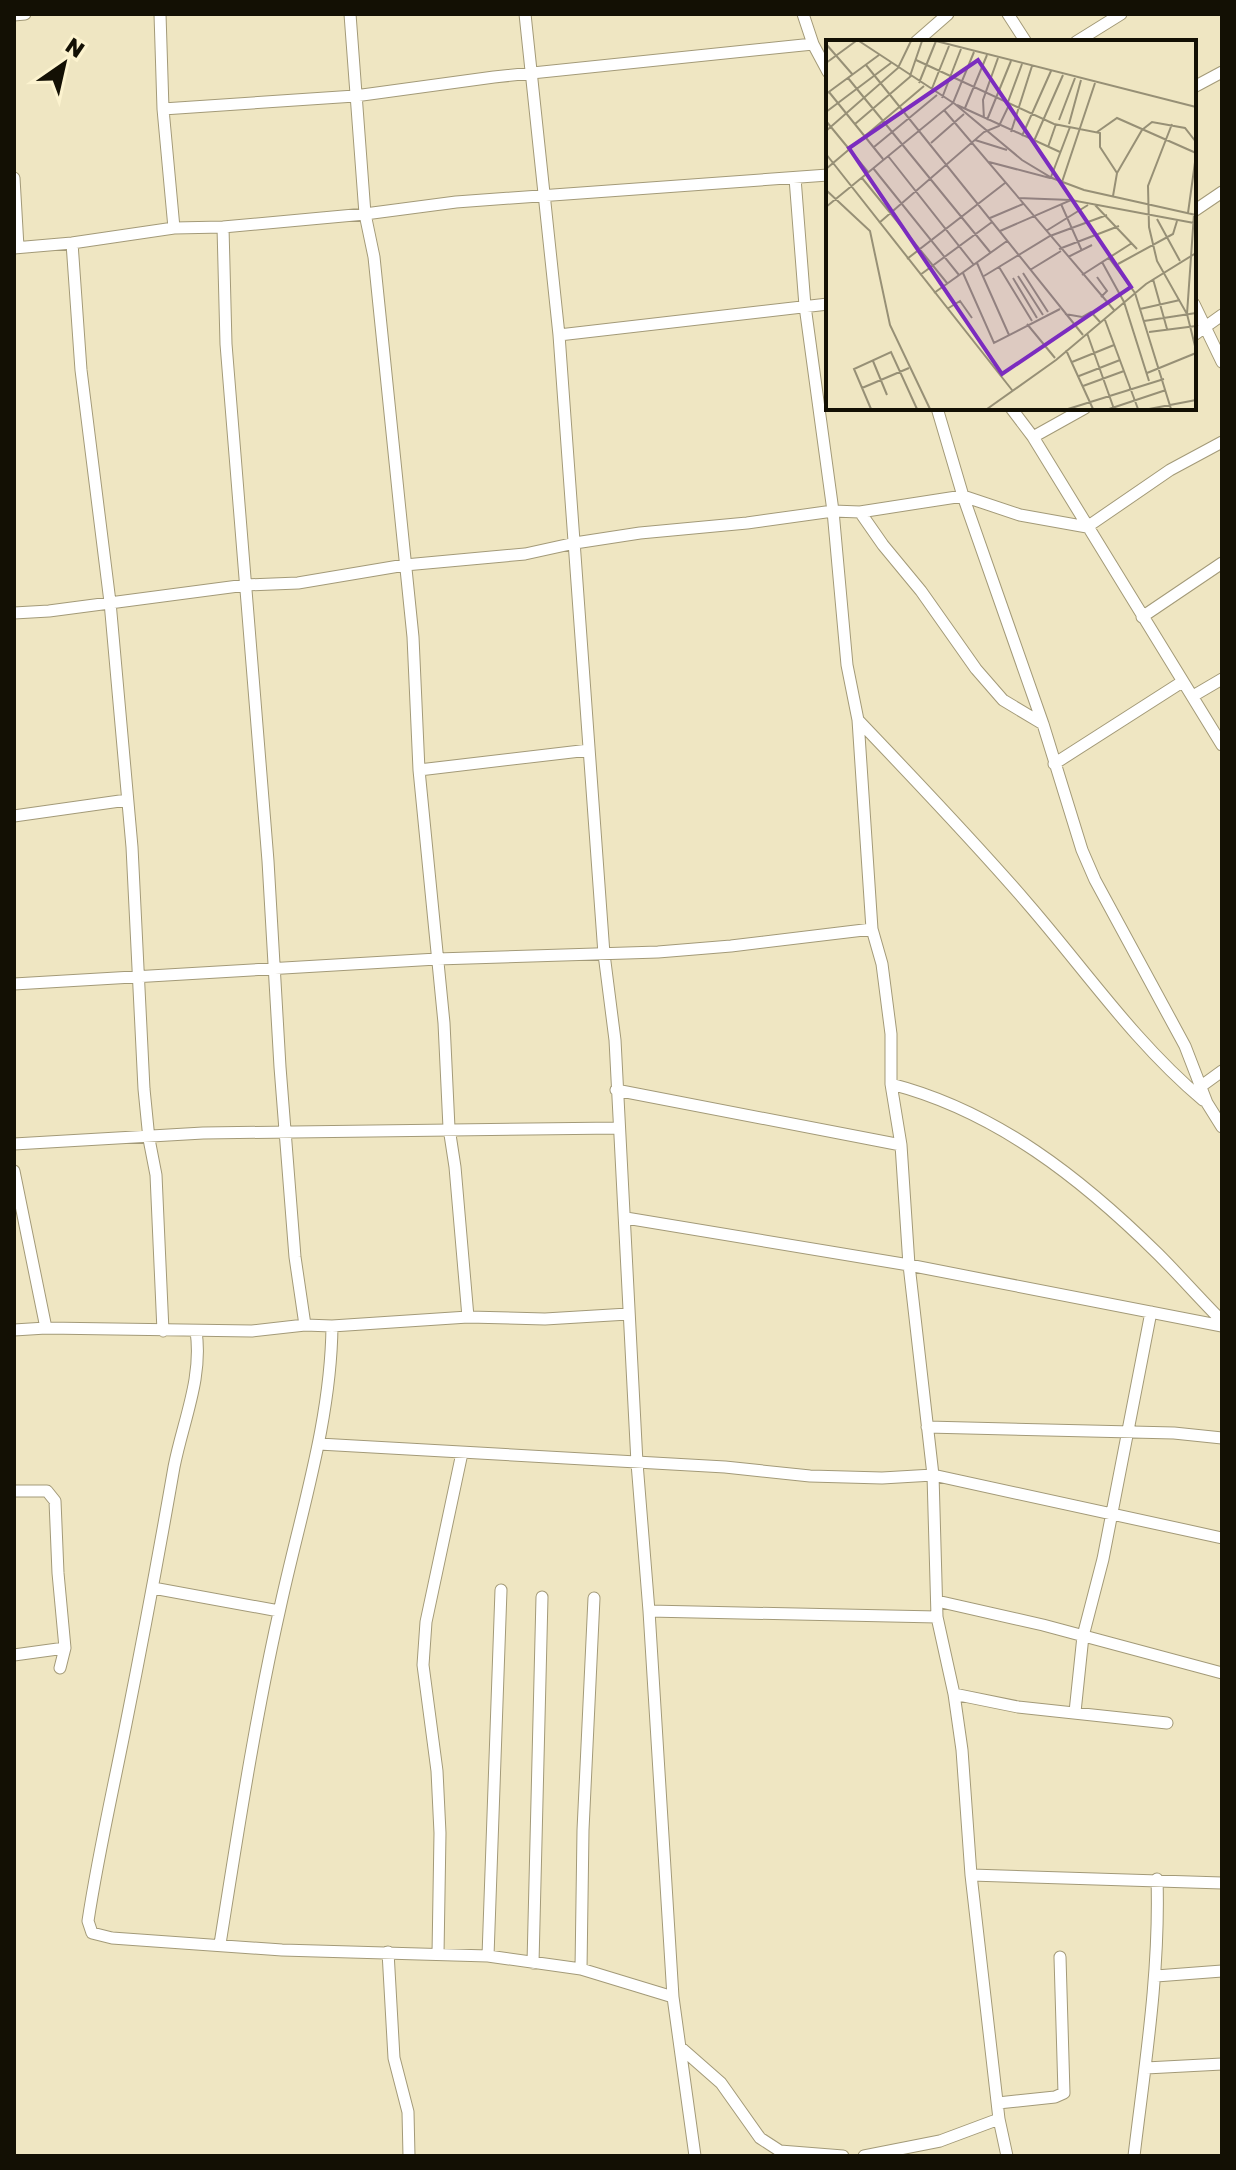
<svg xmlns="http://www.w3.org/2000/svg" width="1236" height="2170" viewBox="0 0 1236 2170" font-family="'Golos Text',sans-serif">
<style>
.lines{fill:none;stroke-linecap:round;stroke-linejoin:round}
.minor-casing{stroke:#a39a78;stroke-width:13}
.minor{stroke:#fff;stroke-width:11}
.inset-road{fill:none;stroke:#979076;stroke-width:2}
.view{fill:#7b2cbf;fill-opacity:0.15;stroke:#7b2cbf;stroke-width:4}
.inset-edge{fill:none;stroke:#131004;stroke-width:4}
</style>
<rect width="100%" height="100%" fill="#efe6c2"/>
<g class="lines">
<defs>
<path id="minor" d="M 160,14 L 163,109 L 174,228
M 350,14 L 365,214 L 374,257 L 413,637 L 419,770 L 444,1023 L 449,1128 L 455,1167 L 468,1317
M 525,14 L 559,335 L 604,954 L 615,1040 L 637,1463 L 649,1611 L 673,1997 L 695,2156
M 803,14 L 813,44 L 828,72
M 1008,14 L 1026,42
M 14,15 L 25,14
M 916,42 L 948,14
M 1076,42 L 1121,14
M 1194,87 L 1222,72
M 163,109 L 355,96 L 494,77 L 813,44
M 14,178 L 18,247
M 795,178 L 805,306 L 833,511 L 847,665 L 858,720 L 872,929 L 882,964 L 891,1034 L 891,1084 L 901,1145 L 909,1265 L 933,1475 L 937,1617 L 954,1694 L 962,1750 L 971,1875 L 999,2119 L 1007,2156
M 1194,211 L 1222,192
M 223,227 L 226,344 L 268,861 L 280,1067 L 295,1257 L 305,1325
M 72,243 L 81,370 L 110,602 L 132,847 L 144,1089 L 149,1139 L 156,1175 L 163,1331
M 14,248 L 72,243 L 174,228 L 223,227 L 365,214 L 456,202 L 828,175
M 1194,304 L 1222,362
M 559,335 L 828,304
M 1194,335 L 1222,315
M 937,408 L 963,496 L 1043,724 L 1082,850 L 1095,880 L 1185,1046 L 1207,1103 L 1222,1127
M 1011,408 L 1033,437 L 1222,745
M 1033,437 L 1085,408
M 860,512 L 883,545 L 921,591 L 976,669 L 1003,700 L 1043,724
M 14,613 L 49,611 L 246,585 L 298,583 L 405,565 L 525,554 L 575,543 L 640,533 L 747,523 L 833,511 L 860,512 L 963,496 L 1020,515 L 1087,527 L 1170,470 L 1222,442
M 1142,617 L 1222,563
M 1193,696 L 1222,679
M 858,720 C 915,780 974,841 1028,904 C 1086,971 1135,1043 1203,1100
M 1054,764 L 1182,682
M 419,770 L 589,750
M 14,816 L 127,800
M 14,984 L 437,959 L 658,952 L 731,946 L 872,929
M 891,1084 C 996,1111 1082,1179 1158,1254 C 1180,1276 1200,1299 1222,1321
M 1200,1087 L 1222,1071
M 616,1090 L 901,1145
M 14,1144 L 203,1133 L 618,1128
M 14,1171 L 46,1328
M 626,1218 L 909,1265 L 1222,1326
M 14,1330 L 46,1328 L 252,1331 L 305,1325 L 332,1326 L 468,1317 L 545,1319 L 628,1314
M 196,1331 C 203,1378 183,1421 174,1467 C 159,1553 143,1639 126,1724 C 113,1790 98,1855 88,1921 L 92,1933 L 112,1938 L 282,1950 L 488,1956 L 581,1969 L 673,1997
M 927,1427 L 1174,1433 L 1222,1438
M 319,1444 L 725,1467 L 810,1476 L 882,1478 L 933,1475 L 1222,1538
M 14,1491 L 47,1491 L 55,1501 L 58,1573 L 65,1648 L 60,1668
M 153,1588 L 279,1611
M 937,1601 L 1043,1625 L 1222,1673
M 649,1611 L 937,1617
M 14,1655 L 65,1648
M 954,1694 L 1018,1707 L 1167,1723
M 1075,1712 L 1083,1636 L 1103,1559 L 1151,1312
M 971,1875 L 1222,1883
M 220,1944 C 238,1831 255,1719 280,1608 C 300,1515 331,1422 332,1326
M 388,1952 L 394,2058 L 408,2112 L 409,2156
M 438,1954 L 440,1833 L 437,1771 L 423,1665 L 426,1622 L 462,1453
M 488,1956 L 501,1590
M 533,1963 L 542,1597
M 581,1969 L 583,1830 L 594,1598
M 1156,1976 L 1222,1971
M 680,2047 L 721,2083 L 760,2138 L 780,2151 L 843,2156
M 1146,2068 L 1222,2064
M 998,2103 L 1055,2097 L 1064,2093 L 1060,1957
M 864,2156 L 940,2141 L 999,2119
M 1134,2156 C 1145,2064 1160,1972 1157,1879"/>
</defs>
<use href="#minor" class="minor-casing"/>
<use href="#minor" class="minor"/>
</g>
<g transform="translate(826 40)">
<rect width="370" height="370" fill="#efe6c2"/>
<path class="inset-road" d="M 33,1 L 129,64 L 196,120 L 226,138 L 258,150 L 370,175M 110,1 L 370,67M 0,4 L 27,35M 90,20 L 228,84 L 274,93 L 274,107 L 291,133M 0,23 L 30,1M 40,25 L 257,295M 84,36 L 96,1M 22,38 L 164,212M 93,43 L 110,1M 105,51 L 123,6M 3,52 L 57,119M 0,54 L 53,15M 116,58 L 135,9M 182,62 L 196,24M 131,65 L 234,112M 139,68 L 161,15M 118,70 L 288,270M 0,72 L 65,23M 158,79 L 157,60 L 172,18M 161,80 L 185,21M 233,80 L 249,38M 0,81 L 42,132M 29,84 L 85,36M 243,84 L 255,40M 346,84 L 322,146 L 323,187 L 331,221 L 361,274 L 370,310M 0,91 L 72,28 L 85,1M 185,92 L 206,26M 271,92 L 291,78 L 370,113M 196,96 L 225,31M 149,100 L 181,110M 208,101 L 237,35M 105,103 L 138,74M 48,107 L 111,55M 222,107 L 230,84M 0,114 L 186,350M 62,116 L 148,225M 163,122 L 224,138M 47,128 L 133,235M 0,129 L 98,46M 225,137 L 244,87M 36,138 L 121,243M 236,142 L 269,43M 0,150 L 44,191 L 64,285 L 104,369M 287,156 L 291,133 L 316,90 L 326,82 L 359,88 L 370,102M 192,158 L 245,160M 235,164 L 256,211M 269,165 L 311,209M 0,167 L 127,63 L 148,12M 362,173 L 370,115M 164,178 L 197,164M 331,179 L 354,221M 53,183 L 158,92 L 173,86 L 184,63M 174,191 L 245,160 L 368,183M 220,191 L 262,165M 233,209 L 293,186M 242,217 L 266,205M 283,218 L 309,253 L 345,369M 81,219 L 179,143M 276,222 L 298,262 L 323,341M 151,223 L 183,295M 292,224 L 347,194 L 351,181M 173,227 L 206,281M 204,230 L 235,211M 137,233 L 168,303 L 234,269M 197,233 L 222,272M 94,235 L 166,182M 256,235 L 306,203M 158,236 L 224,196 L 281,175M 192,236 L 217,275M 271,237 L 281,251 L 275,257M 187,238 L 211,278M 327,239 L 341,289M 108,253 L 181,201M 121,269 L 134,261 L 146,278M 314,269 L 354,260M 239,274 L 256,277 L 265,272 L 274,282M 361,274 L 368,174M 279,280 L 312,369M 318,281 L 370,273M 201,284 L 229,318M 323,292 L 370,286M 261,293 L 288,369M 240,310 L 267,369M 47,321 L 61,355M 246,322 L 288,305M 321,333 L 370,313M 253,336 L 294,320M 257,346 L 298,331M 36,348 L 83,328M 45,369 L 28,329 L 65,312 L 91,369M 161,369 L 230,320 L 320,244 L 370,213M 242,369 L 338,339M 283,369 L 340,350M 323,369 L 370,360"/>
<path class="view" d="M 152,20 L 305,247 L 176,334 L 23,108 Z"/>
<rect width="370" height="370" class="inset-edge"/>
</g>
<rect width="1236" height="2170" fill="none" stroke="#131004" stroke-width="32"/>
<g transform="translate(64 64) rotate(34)" stroke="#fcf3cf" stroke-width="6" paint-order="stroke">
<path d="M0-6L14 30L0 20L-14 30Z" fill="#131004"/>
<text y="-12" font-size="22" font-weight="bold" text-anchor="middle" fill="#131004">N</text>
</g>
</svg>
